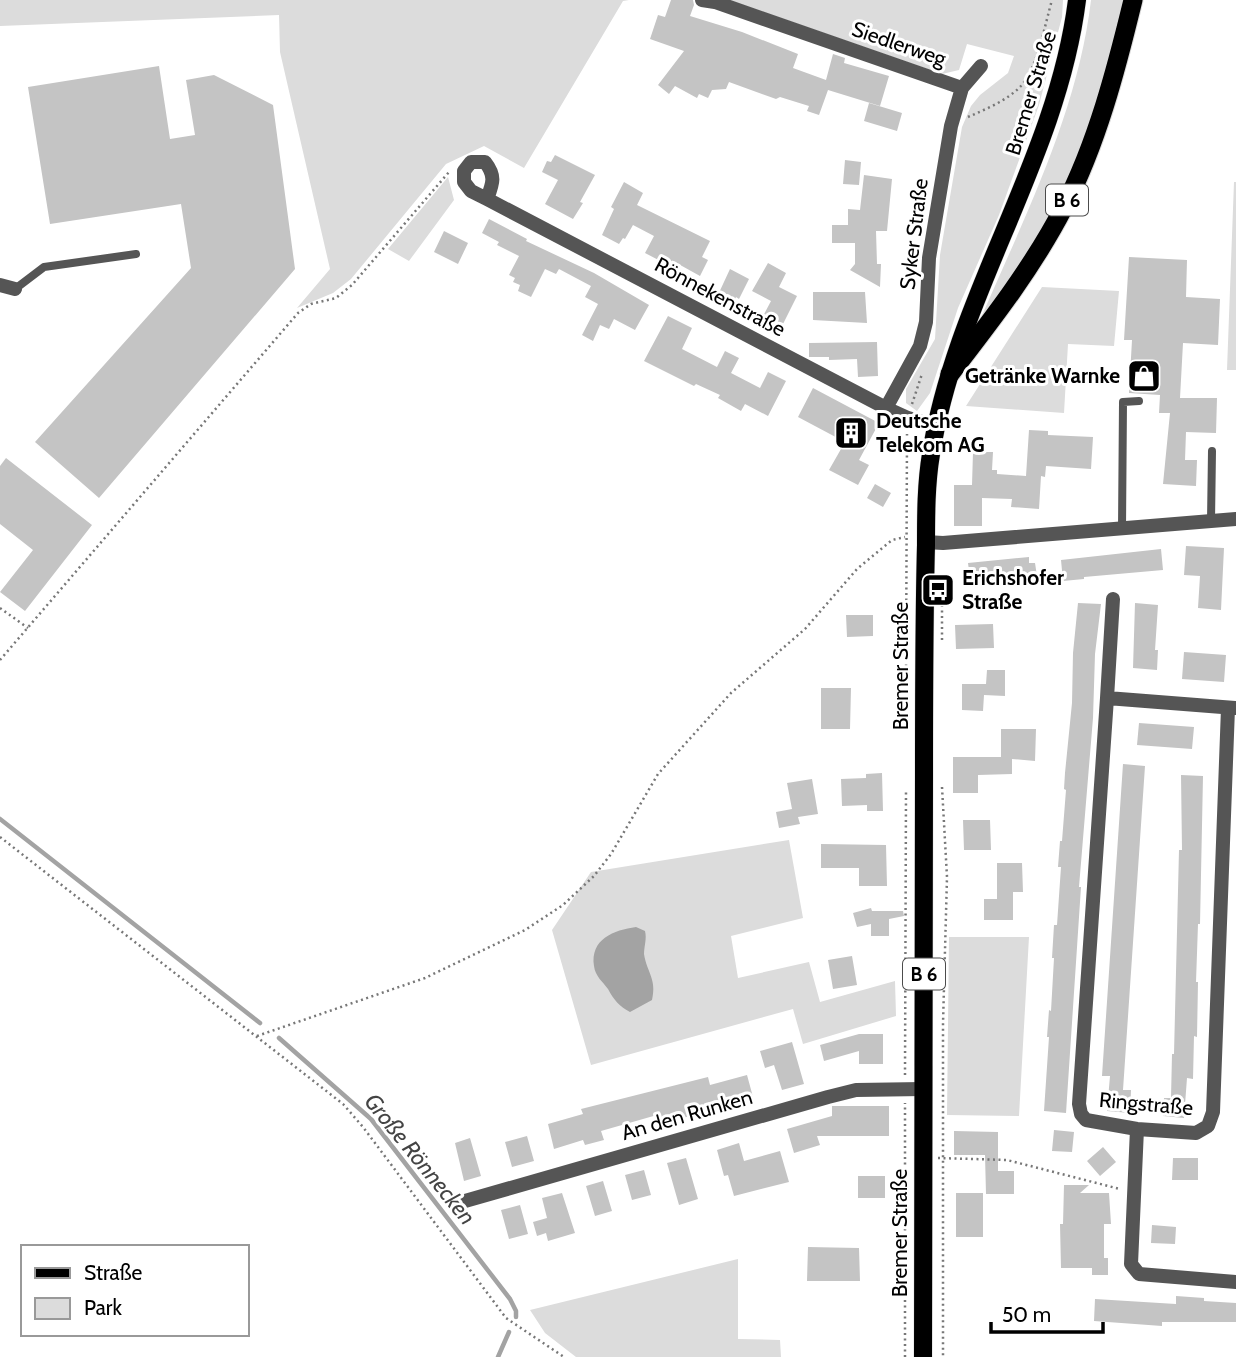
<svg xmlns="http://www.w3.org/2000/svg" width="1236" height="1357" viewBox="0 0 1236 1357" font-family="Cabin,sans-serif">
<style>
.green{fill:#dcdcdc}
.water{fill:#a3a3a3}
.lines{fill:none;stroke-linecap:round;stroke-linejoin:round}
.stream{stroke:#a3a3a3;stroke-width:4.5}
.building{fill:#c4c4c4}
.primary-casing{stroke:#dbdbdb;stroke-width:19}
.trunk-casing{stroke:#dbdbdb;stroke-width:21}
.path{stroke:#777;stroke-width:2.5;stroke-dasharray:2 3.5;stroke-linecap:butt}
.service{stroke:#555;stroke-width:8}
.minor{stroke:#555;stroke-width:14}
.primary{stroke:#000;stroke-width:18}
.trunk{stroke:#000;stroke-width:19}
.labels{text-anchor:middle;stroke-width:6;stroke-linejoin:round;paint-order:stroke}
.shield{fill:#fff;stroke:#4c4c4c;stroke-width:2}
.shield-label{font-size:19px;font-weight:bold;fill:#000}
.street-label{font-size:21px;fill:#000;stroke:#fff}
.poi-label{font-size:21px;font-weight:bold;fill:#000;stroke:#fff;text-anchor:start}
.water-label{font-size:23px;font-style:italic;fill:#444;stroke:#fff}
</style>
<rect width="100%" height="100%" fill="#fff"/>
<path class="green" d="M 0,0 L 629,0 L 623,1 L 524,168 L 484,146 L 446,164 L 351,279 L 333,293 L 297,308 L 330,269 L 280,52 L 279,15 L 0,26 Z
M 729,0 L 1063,0 L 1062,17 L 1039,105 L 999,215 L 958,308 L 930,393 L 917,411 L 906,403 L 906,389 L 935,339 L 940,255 L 962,127 L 971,106 L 980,95 L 1008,73 L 1014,56 L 967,44 L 959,70 L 942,74 Z
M 1091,0 L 1126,0 C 1110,60 1094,122 1069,179 C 1046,230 1014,277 980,320 C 1024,218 1078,112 1091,0 Z
M 448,177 L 454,200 L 409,261 L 388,249 Z
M 1234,182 L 1236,182 L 1236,370 L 1227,370 Z
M 1042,287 L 1119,291 L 1114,346 L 1068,344 L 1064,413 L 966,406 Z
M 789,840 L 803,918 L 731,936 L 738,978 L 809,962 L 820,1002 L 895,981 L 896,1016 L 803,1044 L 793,1009 L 591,1065 L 552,930 L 591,872 Z
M 949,937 L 1029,937 L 1019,1116 L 947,1115 Z
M 738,1259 L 738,1339 L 780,1340 L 781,1357 L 576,1357 L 545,1333 L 530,1310 Z"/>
<path class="water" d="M 636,927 L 645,931 C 647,939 644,946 644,954 C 647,973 657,979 652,1000 L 630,1012 C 619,1006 614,1000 608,989 C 603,982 595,976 594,966 C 590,939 614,930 636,927 Z"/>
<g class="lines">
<path class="stream" d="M 0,819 L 260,1023
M 279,1038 L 371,1119 L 510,1299 L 516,1311 L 516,1317
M 498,1357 L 509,1332"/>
</g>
<path class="building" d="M 671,0 L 693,0 L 694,5 L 690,16 L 742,32 L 798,54 L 793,68 L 826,80 L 833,54 L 845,58 L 844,63 L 889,76 L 880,106 L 828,90 L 819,115 L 807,111 L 809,106 L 780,97 L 776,99 L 729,82 L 726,89 L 712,90 L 708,98 L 699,94 L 697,98 L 675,86 L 669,94 L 658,85 L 684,51 L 650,39 L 658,15 L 665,17 Z
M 159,66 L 170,139 L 195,135 L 186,80 L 214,75 L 273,105 L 295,269 L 99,498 L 35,442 L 191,268 L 181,204 L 50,224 L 28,87 Z
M 869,103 L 902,113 L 897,131 L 864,121 Z
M 555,155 L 595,175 L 580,202 L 583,203 L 573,219 L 545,204 L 558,180 L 542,172 L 547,161 L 551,162 Z
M 845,160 L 861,162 L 859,185 L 843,184 Z
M 864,175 L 892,179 L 887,231 L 876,231 L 877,264 L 881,264 L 880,287 L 850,270 L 855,264 L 855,243 L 832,243 L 832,225 L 848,225 L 848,209 L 860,210 Z
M 624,182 L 643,193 L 637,205 L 710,241 L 702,257 L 708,260 L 700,276 L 673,261 L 670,266 L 645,253 L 654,236 L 633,225 L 625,239 L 623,238 L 619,244 L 602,235 L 614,209 L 611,207 Z
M 489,219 L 527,239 L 526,241 L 594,273 L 649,305 L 635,330 L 614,319 L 609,329 L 600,325 L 593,341 L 582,335 L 598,304 L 585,297 L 591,286 L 559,269 L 556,274 L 545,269 L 531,297 L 518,291 L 520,285 L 513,282 L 515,278 L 509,275 L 519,256 L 497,245 L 499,242 L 482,233 Z
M 444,231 L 468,243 L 458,264 L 434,252 Z
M 1129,257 L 1187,260 L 1186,297 L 1220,299 L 1218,345 L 1183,343 L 1180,398 L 1217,398 L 1216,433 L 1186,432 L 1185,460 L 1197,460 L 1196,486 L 1163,484 L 1170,413 L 1159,413 L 1160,395 L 1129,393 L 1132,340 L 1124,340 Z
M 768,263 L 786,273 L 779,287 L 797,296 L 780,330 L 761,320 L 771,301 L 752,291 Z
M 730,269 L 749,279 L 739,299 L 736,297 L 733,304 L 717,297 Z
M 813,292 L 865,292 L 867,323 L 813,320 Z
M 668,316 L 692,328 L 682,349 L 717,367 L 725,351 L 739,358 L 731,373 L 760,388 L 768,372 L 786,381 L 768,416 L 745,404 L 741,411 L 718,398 L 720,395 L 696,384 L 694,386 L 644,361 Z
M 877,342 L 878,376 L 858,377 L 857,359 L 829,360 L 829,357 L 809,357 L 809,343 Z
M 813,388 L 879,423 L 859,460 L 869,465 L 858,485 L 829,470 L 845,442 L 798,417 Z
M 1029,430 L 1048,431 L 1048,435 L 1093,437 L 1091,469 L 1046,466 L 1045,477 L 1041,476 L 1039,509 L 1011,507 L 1012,499 L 982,498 L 982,526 L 954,526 L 954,485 L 972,485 L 973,452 L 993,452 L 992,470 L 997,470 L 997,474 L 1026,476 Z
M 6,458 L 92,525 L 25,611 L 0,592 L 33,550 L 0,524 L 0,466 Z
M 875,484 L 891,493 L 883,507 L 867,498 Z
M 1186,546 L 1224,548 L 1221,610 L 1198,608 L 1200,576 L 1184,575 Z
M 1161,549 L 1163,570 L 1084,577 L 1084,579 L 1063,581 L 1061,560 Z
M 1029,557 L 1029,563 L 1035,563 L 1037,576 L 1031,576 L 1031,582 L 971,586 L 968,563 Z
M 1078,603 L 1101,604 L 1095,654 L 1093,718 L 1079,887 L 1081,887 L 1066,1113 L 1044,1111 L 1049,1037 L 1047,1037 L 1049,1010 L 1051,1011 L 1054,958 L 1052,958 L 1054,925 L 1057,925 L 1061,867 L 1058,867 L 1060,841 L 1062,841 L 1066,790 L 1064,789 L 1065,773 L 1072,703 L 1073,653 Z
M 1135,603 L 1158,605 L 1155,650 L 1158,650 L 1157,670 L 1133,668 Z
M 846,615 L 873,615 L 873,636 L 847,637 Z
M 993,624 L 994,648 L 956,649 L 955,625 Z
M 1184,652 L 1226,655 L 1224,682 L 1182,679 Z
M 987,670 L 1005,670 L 1005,696 L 984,695 L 983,711 L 962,710 L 962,684 L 986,684 Z
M 821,688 L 851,688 L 850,729 L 821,729 Z
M 1139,723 L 1194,727 L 1192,749 L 1137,745 Z
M 1001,729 L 1036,729 L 1035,761 L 1012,759 L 1012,774 L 978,775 L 978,793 L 953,793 L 953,757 L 1001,757 Z
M 1123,764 L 1145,766 L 1123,1090 L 1131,1090 L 1130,1113 L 1107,1111 L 1110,1076 L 1102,1076 Z
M 882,773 L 883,811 L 867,811 L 867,805 L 842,806 L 841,779 L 866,778 L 866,774 Z
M 1181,775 L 1203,776 L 1200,924 L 1198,924 L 1196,982 L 1198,982 L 1197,1037 L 1194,1036 L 1193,1079 L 1187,1078 L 1184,1118 L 1163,1116 L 1164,1098 L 1171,1098 L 1172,1054 L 1174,1054 L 1179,850 L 1182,850 Z
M 812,779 L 818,814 L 798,817 L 800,824 L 779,828 L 776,812 L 792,809 L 787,783 Z
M 963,820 L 990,820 L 991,850 L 964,850 Z
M 821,844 L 886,845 L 887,886 L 859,886 L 859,868 L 821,868 Z
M 997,863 L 1022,863 L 1023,892 L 1013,892 L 1013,920 L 984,920 L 984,899 L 997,899 Z
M 871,908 L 872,911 L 903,911 L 904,916 L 889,919 L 889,936 L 871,936 L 871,924 L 857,927 L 853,913 Z
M 852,956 L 857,985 L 833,989 L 828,960 Z
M 859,1034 L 883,1034 L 883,1064 L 859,1064 L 859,1051 L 824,1061 L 820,1045 Z
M 792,1042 L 804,1084 L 782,1090 L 774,1065 L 765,1068 L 760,1051 Z
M 747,1075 L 753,1097 L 660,1125 L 657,1115 L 601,1131 L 604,1140 L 585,1145 L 583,1140 L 554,1149 L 548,1124 L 583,1114 L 581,1109 L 708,1077 L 710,1085 Z
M 832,1106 L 889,1106 L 889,1136 L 817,1136 L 820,1145 L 794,1153 L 787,1129 L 832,1116 Z
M 1054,1130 L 1074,1132 L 1072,1152 L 1052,1151 Z
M 954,1131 L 998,1132 L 998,1171 L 1014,1171 L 1014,1194 L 986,1194 L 985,1155 L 954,1155 Z
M 527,1136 L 534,1161 L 512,1167 L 505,1142 Z
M 470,1138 L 481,1176 L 464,1181 L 455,1143 Z
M 739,1143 L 744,1161 L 780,1151 L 789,1182 L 734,1196 L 728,1175 L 724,1176 L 717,1150 Z
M 1103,1147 L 1116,1162 L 1100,1176 L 1087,1161 Z
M 686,1158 L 698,1199 L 679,1205 L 667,1163 Z
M 1173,1158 L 1198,1158 L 1198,1180 L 1172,1180 Z
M 644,1170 L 651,1195 L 632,1200 L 625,1175 Z
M 858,1176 L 885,1176 L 885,1198 L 858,1198 Z
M 603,1181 L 612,1211 L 595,1216 L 586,1186 Z
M 1064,1185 L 1089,1185 L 1080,1193 L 1109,1193 L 1111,1224 L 1104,1224 L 1104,1258 L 1108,1258 L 1108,1275 L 1092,1275 L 1092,1268 L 1061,1268 L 1060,1224 L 1063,1224 Z
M 562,1193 L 575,1233 L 548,1241 L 546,1233 L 537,1236 L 533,1222 L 547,1218 L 542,1198 Z
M 956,1193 L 983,1193 L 983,1237 L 956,1237 Z
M 520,1205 L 528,1234 L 509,1239 L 501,1210 Z
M 1152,1225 L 1176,1227 L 1175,1244 L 1151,1243 Z
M 808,1247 L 859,1248 L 860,1281 L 807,1281 Z
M 1176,1296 L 1204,1298 L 1204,1301 L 1236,1303 L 1236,1322 L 1162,1322 L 1162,1326 L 1094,1321 L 1095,1299 L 1176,1304 Z"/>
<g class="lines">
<defs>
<path id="primary" d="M 923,1357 C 923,1163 924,968 924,774 C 924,697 924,621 926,545 C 926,515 926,484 931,454 C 956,295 1057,160 1077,0"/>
<path id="trunk" d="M 950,374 C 991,321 1033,267 1064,207 C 1097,143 1116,70 1133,0"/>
</defs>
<use href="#primary" class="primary-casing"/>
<use href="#trunk" class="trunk-casing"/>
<path class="path" d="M 968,117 C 986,109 1006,101 1020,87 C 1037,70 1045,24 1052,0
M 912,404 L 922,374
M 0,608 L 28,628
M 942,640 L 942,601
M 0,660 L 298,313 L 311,304 L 336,298 L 352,285 L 449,172
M 906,683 L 907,434
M 942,787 L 947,877 L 943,1024 L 943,1357
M 0,837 L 343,1104 L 363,1127 L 506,1318 L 564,1357
M 257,1036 L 425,978 L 525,930 L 563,905 L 594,876 L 611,854 L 658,774 L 731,693 L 805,629 L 857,569 L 892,540 L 905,537
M 905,1075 L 906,791
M 938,1158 L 1007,1160 L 1120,1189
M 905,1357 L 905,1103"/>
<path class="service" d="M 15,289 L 44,267 L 136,254
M 1211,521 L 1212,451
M 1122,529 L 1123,402 L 1139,401"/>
<path class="minor" d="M 702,0 L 715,2 L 962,88
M 487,199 C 493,183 496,176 485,162 L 471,162 L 464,171 L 464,182 L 471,191 L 487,199 L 886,408 L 908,418 L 937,426
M 0,285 L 15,289
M 886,408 L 920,346 L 926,322 L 929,258 L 951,126 L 962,88 L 981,66
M 926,542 L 943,543 L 1236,519
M 1113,599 L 1107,698 L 1235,708
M 1107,698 L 1079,1104 L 1081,1114 L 1086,1120 L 1137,1129 L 1196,1133 L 1208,1126 L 1213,1112 L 1228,708
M 1137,1129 L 1131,1264 L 1139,1274 L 1236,1282
M 465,1201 L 828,1097 L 856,1090 L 923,1089"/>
<use href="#primary" class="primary"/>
<use href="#trunk" class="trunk"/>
</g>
<defs>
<symbol id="shop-square" viewBox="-11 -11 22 22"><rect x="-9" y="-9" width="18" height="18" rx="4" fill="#000" stroke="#fff"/><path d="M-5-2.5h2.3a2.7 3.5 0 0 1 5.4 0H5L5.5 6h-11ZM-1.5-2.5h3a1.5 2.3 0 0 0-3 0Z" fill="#fff"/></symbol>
<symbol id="building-square" viewBox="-11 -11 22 22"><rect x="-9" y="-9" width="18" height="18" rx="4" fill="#000" stroke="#fff"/><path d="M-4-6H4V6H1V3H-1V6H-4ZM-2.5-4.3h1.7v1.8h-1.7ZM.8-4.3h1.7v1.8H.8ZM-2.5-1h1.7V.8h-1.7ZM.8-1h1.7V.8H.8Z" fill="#fff"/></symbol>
<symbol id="bus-square" viewBox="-11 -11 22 22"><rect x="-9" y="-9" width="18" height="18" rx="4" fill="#000" stroke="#fff"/><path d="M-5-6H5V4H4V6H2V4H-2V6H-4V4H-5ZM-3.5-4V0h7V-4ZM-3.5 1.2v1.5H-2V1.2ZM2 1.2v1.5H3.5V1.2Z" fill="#fff"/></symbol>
</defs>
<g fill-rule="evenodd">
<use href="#shop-square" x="1125" y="357" width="38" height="38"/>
<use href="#building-square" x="832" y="414" width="38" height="38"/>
<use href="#bus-square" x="919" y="571" width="38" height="38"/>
</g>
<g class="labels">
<g class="shield">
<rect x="1046" y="184.5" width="42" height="31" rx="5"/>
<rect x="903" y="958.5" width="42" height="31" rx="5"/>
</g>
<g class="shield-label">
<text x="1067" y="207">B 6</text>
<text x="924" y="981">B 6</text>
</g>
<g class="street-label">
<text transform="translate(899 44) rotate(19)" y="7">Siedlerweg</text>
<text transform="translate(1031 93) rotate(-73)" y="7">Bremer Straße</text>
<text transform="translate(914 234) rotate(-83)" y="7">Syker Straße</text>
<text transform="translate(720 297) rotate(28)" y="7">Rönnekenstraße</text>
<text transform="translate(901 666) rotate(-90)" y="7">Bremer Straße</text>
<text transform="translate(1146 1104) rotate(5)" y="7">Ringstraße</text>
<text transform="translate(687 1115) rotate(-16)" y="7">An den Runken</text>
<text transform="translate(900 1233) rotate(-90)" y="7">Bremer Straße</text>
</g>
<g class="poi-label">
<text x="1120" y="383" text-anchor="end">Getränke Warnke</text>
<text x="876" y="428">Deutsche<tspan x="876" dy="24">Telekom AG</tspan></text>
<text x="962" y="585">Erichshofer<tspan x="962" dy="24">Straße</tspan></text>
</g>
<g class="water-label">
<text transform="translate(420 1159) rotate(51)" y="8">Große Rönnecken</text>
</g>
</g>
<rect x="21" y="1245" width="228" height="91" fill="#ffffff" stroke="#999999" stroke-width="2"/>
<rect x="35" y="1268" width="35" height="10" fill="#000000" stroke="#999999" stroke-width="2"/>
<text x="84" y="1280" font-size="21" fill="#000000">Straße</text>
<rect x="35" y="1298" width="35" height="21" fill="#dcdcdc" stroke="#999999" stroke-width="2"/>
<text x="84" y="1315" font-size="21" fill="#000000">Park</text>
<path d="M991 1322v10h112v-10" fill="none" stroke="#000000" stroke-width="3.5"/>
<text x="1002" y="1322" font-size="21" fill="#000000" stroke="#ffffff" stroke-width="5" paint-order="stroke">50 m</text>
</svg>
